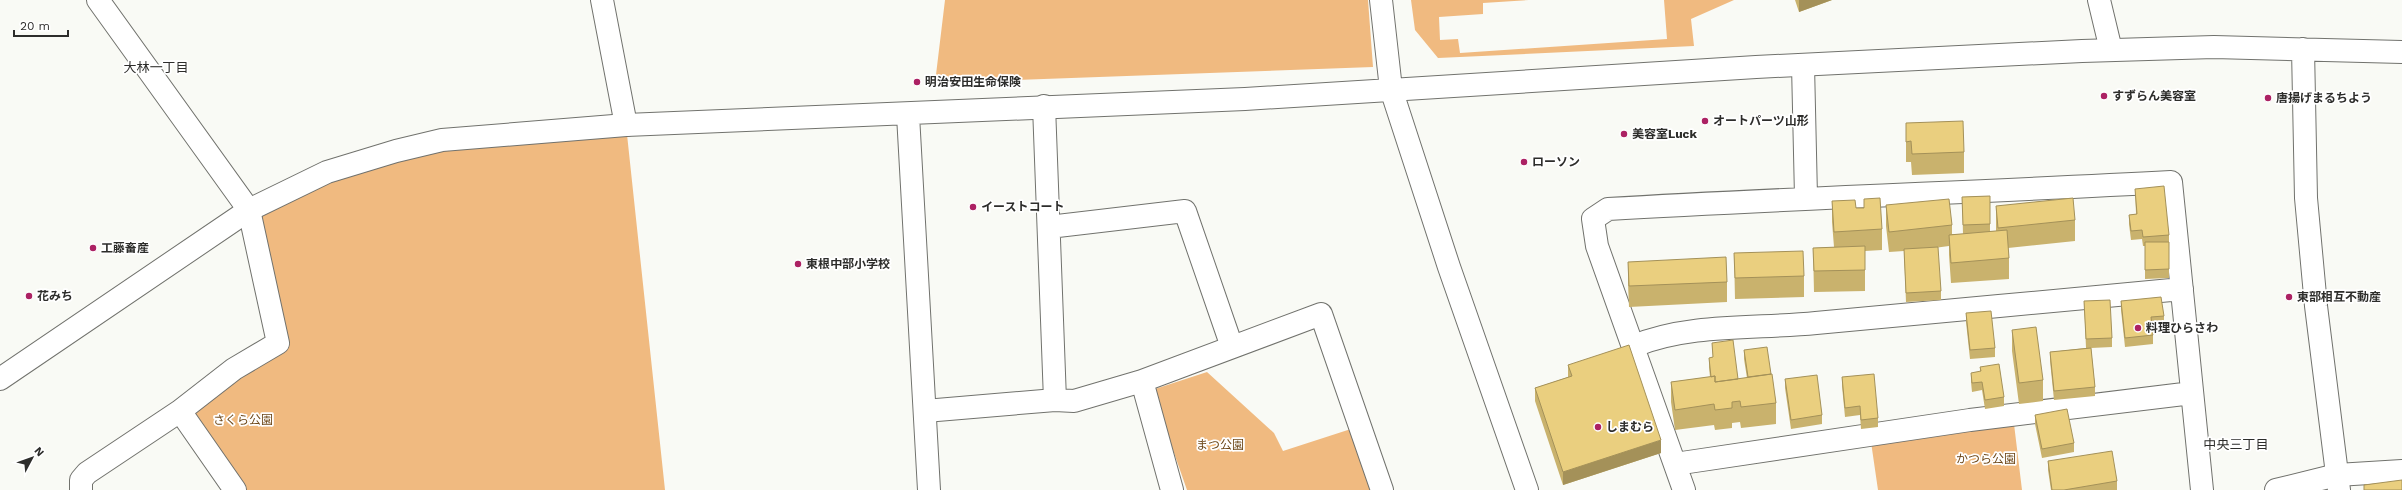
<svg xmlns="http://www.w3.org/2000/svg" width="2402" height="490" viewBox="0 0 2402 490" font-family="'Work Sans','Noto Sans JP',sans-serif">
<style>
.green{fill:#f0ba80}
.lines{fill:none;stroke-linecap:round;stroke-linejoin:round}
.street-casing{stroke:#71726d;stroke-width:24}
.secondary-casing{stroke:#71726d;stroke-width:24}
.street{stroke:#fff;stroke-width:22}
.secondary{stroke:#fff;stroke-width:22}
.wall{fill:#c9b26d}
.shaded-wall{fill:#a49159}
.building{fill:#eacf7f;stroke:#a49159}
.poi-dot{fill:#ac2163;stroke:#fff;stroke-width:1.5}
.labels{text-anchor:middle;stroke-width:3.5;stroke-linejoin:round;paint-order:stroke}
.poi-label{font-size:12px;font-weight:bold;fill:#2d2d2b;stroke:#fff;text-anchor:start}
.park-label{font-size:12px;fill:#6e4819;stroke:#fff}
.neighbourhood-label{font-size:13px;fill:#2d2d2b;stroke:#fff}
</style>
<rect width="100%" height="100%" fill="#f9faf5"/>
<path class="green" d="M 945,0 L 1368,0 L 1373,67 L 935,83 Z
M 1411,0 L 1529,0 L 1483,3 L 1483,14 L 1439,17 L 1440,40 L 1458,39 L 1460,53 L 1667,39 L 1664,0 L 1734,0 L 1691,19 L 1694,46 L 1438,58 L 1415,30 Z
M 626,125 L 665,490 L 235,490 L 180,411 L 278,343 L 249,210 L 396,151 Z
M 1207,372 L 1274,433 L 1283,451 L 1354,428 L 1375,490 L 1187,490 L 1152,390 Z
M 2014,424 L 2022,490 L 1878,490 L 1871,442 Z"/>
<g class="lines">
<defs>
<path id="street" d="M 602,0 L 626,125
M 2099,0 L 2111,50
M 1803,65 L 1806,197
M 1049,227 L 1185,211 L 1232,347
M 1634,346 C 1690,323 1757,329 1816,323 C 1938,312 2060,300 2182,289
M 1055,400 L 1074,401 L 1142,381
M 180,411 L 235,490
M 925,411 L 1055,400 L 1044,106
M 1675,464 L 1970,420 L 2192,393
M 81,490 L 81,480 L 87,473 L 180,411 L 234,369 L 278,343 L 249,210 L 98,0
M 1172,490 L 1142,381 L 1321,314 L 1382,490
M 1684,490 L 1597,246 L 1593,219 L 1608,209 C 1796,198 1983,192 2171,182 L 2202,490
M 2276,490 L 2337,475 L 2402,471"/>
<path id="secondary" d="M 1381,0 L 1391,89 L 1449,267 L 1527,490
M 2303,49 L 2306,198 L 2316,306 L 2339,490
M 908,115 L 929,490
M 0,379 L 249,210 L 327,172 L 396,151 L 442,140 L 626,125 L 1245,99 L 1756,67 L 2082,51 L 2214,47 L 2402,52"/>
</defs>
<use href="#street" class="street-casing"/>
<use href="#secondary" class="secondary-casing"/>
<use href="#street" class="street"/>
<use href="#secondary" class="secondary"/>
</g>
<path class="wall" d="M 1795,0 L 1832,0 L 1799,12 Z
M 1906,123 L 1964,152 L 1964,173 L 1912,175 L 1911,162 L 1906,162 Z
M 2135,189 L 2169,235 L 2169,278 L 2145,279 L 2145,246 L 2143,246 L 2142,239 L 2131,240 L 2129,224 L 2129,215 L 2136,214 Z
M 1990,196 L 1990,231 L 1996,231 L 1996,206 L 2075,220 L 2075,241 L 2008,248 L 2009,258 L 2009,279 L 1951,283 L 1949,255 L 1949,246 L 1934,248 L 1941,291 L 1941,300 L 1906,302 L 1904,251 L 1889,252 L 1886,226 L 1886,205 L 1952,225 L 1952,234 L 1963,234 L 1962,197 Z
M 1832,201 L 1856,208 L 1882,229 L 1882,250 L 1865,251 L 1865,291 L 1814,292 L 1813,248 L 1834,247 L 1832,222 Z
M 1734,253 L 1804,276 L 1804,297 L 1735,299 Z
M 1628,262 L 1727,282 L 1727,302 L 1629,307 L 1628,283 Z
M 2084,301 L 2112,338 L 2112,347 L 2091,348 L 2095,387 L 2095,396 L 2054,400 L 2050,361 L 2050,352 L 2086,348 Z
M 2121,301 L 2164,316 L 2164,325 L 2152,326 L 2153,335 L 2153,344 L 2125,347 L 2121,310 Z
M 1966,313 L 1995,348 L 1995,357 L 1970,359 L 1966,322 Z
M 2012,330 L 2043,380 L 2043,401 L 2019,404 L 2012,351 Z
M 1712,343 L 1738,379 L 1747,378 L 1744,359 L 1744,350 L 1771,374 L 1776,403 L 1776,424 L 1741,428 L 1740,422 L 1732,423 L 1732,428 L 1715,430 L 1714,425 L 1675,430 L 1671,402 L 1671,382 L 1710,377 L 1709,367 L 1709,358 L 1713,357 Z
M 1568,365 L 1661,453 L 1563,485 L 1535,401 L 1535,388 L 1568,377 Z
M 1980,367 L 2004,397 L 2004,406 L 1985,409 L 1982,390 L 1972,392 L 1971,382 L 1971,373 L 1980,372 Z
M 1842,377 L 1878,418 L 1878,427 L 1861,429 L 1860,415 L 1845,417 L 1842,386 Z
M 1785,379 L 1822,415 L 1822,424 L 1791,429 L 1785,388 Z
M 2035,415 L 2074,443 L 2074,452 L 2042,458 L 2035,424 Z
M 2048,461 L 2117,481 L 2117,490 L 2051,490 L 2048,470 Z"/>
<path class="shaded-wall" d="M 1799,0 L 1832,0 L 1799,12 Z
M 1661,440 L 1661,453 L 1563,485 L 1563,472 Z"/>
<path class="building" d="M 1963,121 L 1964,152 L 1912,154 L 1911,141 L 1906,142 L 1906,123 Z
M 2164,186 L 2169,235 L 2143,237 L 2142,230 L 2131,231 L 2129,215 L 2137,214 L 2135,189 Z
M 1990,196 L 1990,224 L 1963,225 L 1962,197 Z
M 1880,198 L 1882,229 L 1834,232 L 1832,201 L 1855,200 L 1856,208 L 1864,208 L 1864,199 Z
M 2073,198 L 2075,220 L 1998,228 L 1996,206 Z
M 1949,199 L 1952,225 L 1889,232 L 1886,205 Z
M 2007,230 L 2009,258 L 1951,263 L 1949,235 Z
M 2145,242 L 2169,242 L 2169,269 L 2145,270 Z
M 1865,246 L 1865,270 L 1814,271 L 1813,248 Z
M 1938,247 L 1941,291 L 1906,293 L 1904,249 Z
M 1803,251 L 1804,276 L 1735,278 L 1734,253 Z
M 1726,257 L 1727,282 L 1629,286 L 1628,262 Z
M 2161,297 L 2164,316 L 2151,317 L 2153,335 L 2125,338 L 2121,301 Z
M 2110,300 L 2112,338 L 2086,339 L 2084,301 Z
M 1991,311 L 1995,348 L 1970,350 L 1966,313 Z
M 2036,327 L 2043,380 L 2019,383 L 2012,330 Z
M 1733,340 L 1738,379 L 1715,382 L 1715,376 L 1711,377 L 1709,358 L 1713,357 L 1712,343 Z
M 1629,345 L 1661,440 L 1563,472 L 1535,388 L 1572,376 L 1568,365 Z
M 1767,347 L 1771,374 L 1748,377 L 1744,350 Z
M 2091,348 L 2095,387 L 2054,391 L 2050,352 Z
M 1999,364 L 2004,397 L 1985,400 L 1982,382 L 1972,383 L 1971,373 L 1981,371 L 1980,367 Z
M 1772,374 L 1776,403 L 1741,407 L 1740,401 L 1732,402 L 1732,408 L 1715,410 L 1714,404 L 1675,410 L 1671,382 L 1715,376 L 1715,382 Z
M 1874,374 L 1878,418 L 1861,420 L 1860,406 L 1845,408 L 1842,377 Z
M 1817,375 L 1822,415 L 1791,420 L 1785,379 Z
M 2067,409 L 2074,443 L 2042,449 L 2035,415 Z
M 2112,451 L 2117,481 L 2064,490 L 2052,490 L 2048,461 Z
M 2402,480 L 2402,490 L 2364,490 L 2364,485 Z"/>
<g class="poi-dot">
<circle cx="917" cy="82" r="4"/>
<circle cx="2104" cy="96" r="4"/>
<circle cx="2268" cy="98" r="4"/>
<circle cx="1705" cy="121" r="4"/>
<circle cx="1624" cy="134" r="4"/>
<circle cx="1524" cy="162" r="4"/>
<circle cx="973" cy="207" r="4"/>
<circle cx="93" cy="248" r="4"/>
<circle cx="798" cy="264" r="4"/>
<circle cx="29" cy="296" r="4"/>
<circle cx="2289" cy="297" r="4"/>
<circle cx="2138" cy="328" r="4"/>
<circle cx="1598" cy="427" r="4"/>
</g>
<g class="labels">
<g class="poi-label">
<text x="925" y="86">明治安田生命保険</text>
<text x="2112" y="100">すずらん美容室</text>
<text x="2276" y="102">唐揚げまるちよう</text>
<text x="1713" y="125">オートパーツ山形</text>
<text x="1632" y="138">美容室Luck</text>
<text x="1532" y="166">ローソン</text>
<text x="981" y="211">イーストコート</text>
<text x="101" y="252">工藤畜産</text>
<text x="806" y="268">東根中部小学校</text>
<text x="37" y="300">花みち</text>
<text x="2297" y="301">東部相互不動産</text>
<text x="2146" y="332">料理ひらさわ</text>
<text x="1606" y="431">しまむら</text>
</g>
<g class="park-label">
<text x="243" y="424">さくら公園</text>
<text x="1220" y="449">まつ公園</text>
<text x="1986" y="463">かつら公園</text>
</g>
<g class="neighbourhood-label">
<text x="156" y="72">大林一丁目</text>
<text x="2236" y="449">中央三丁目</text>
</g>
</g>
<g transform="translate(32 458) rotate(49)" stroke="#ffffff" stroke-width="3" paint-order="stroke">
<path d="M0-3L7 15L0 10L-7 15Z" fill="#2d2d2b"/>
<text y="-6" font-size="11" font-weight="bold" text-anchor="middle" fill="#2d2d2b">N</text>
</g>
<path d="M14 30v6h54v-6" fill="none" stroke="#2d2d2b" stroke-width="2"/>
<text x="20" y="30" font-size="12" fill="#2d2d2b" stroke="#ffffff" stroke-width="3" paint-order="stroke">20 m</text>
</svg>
